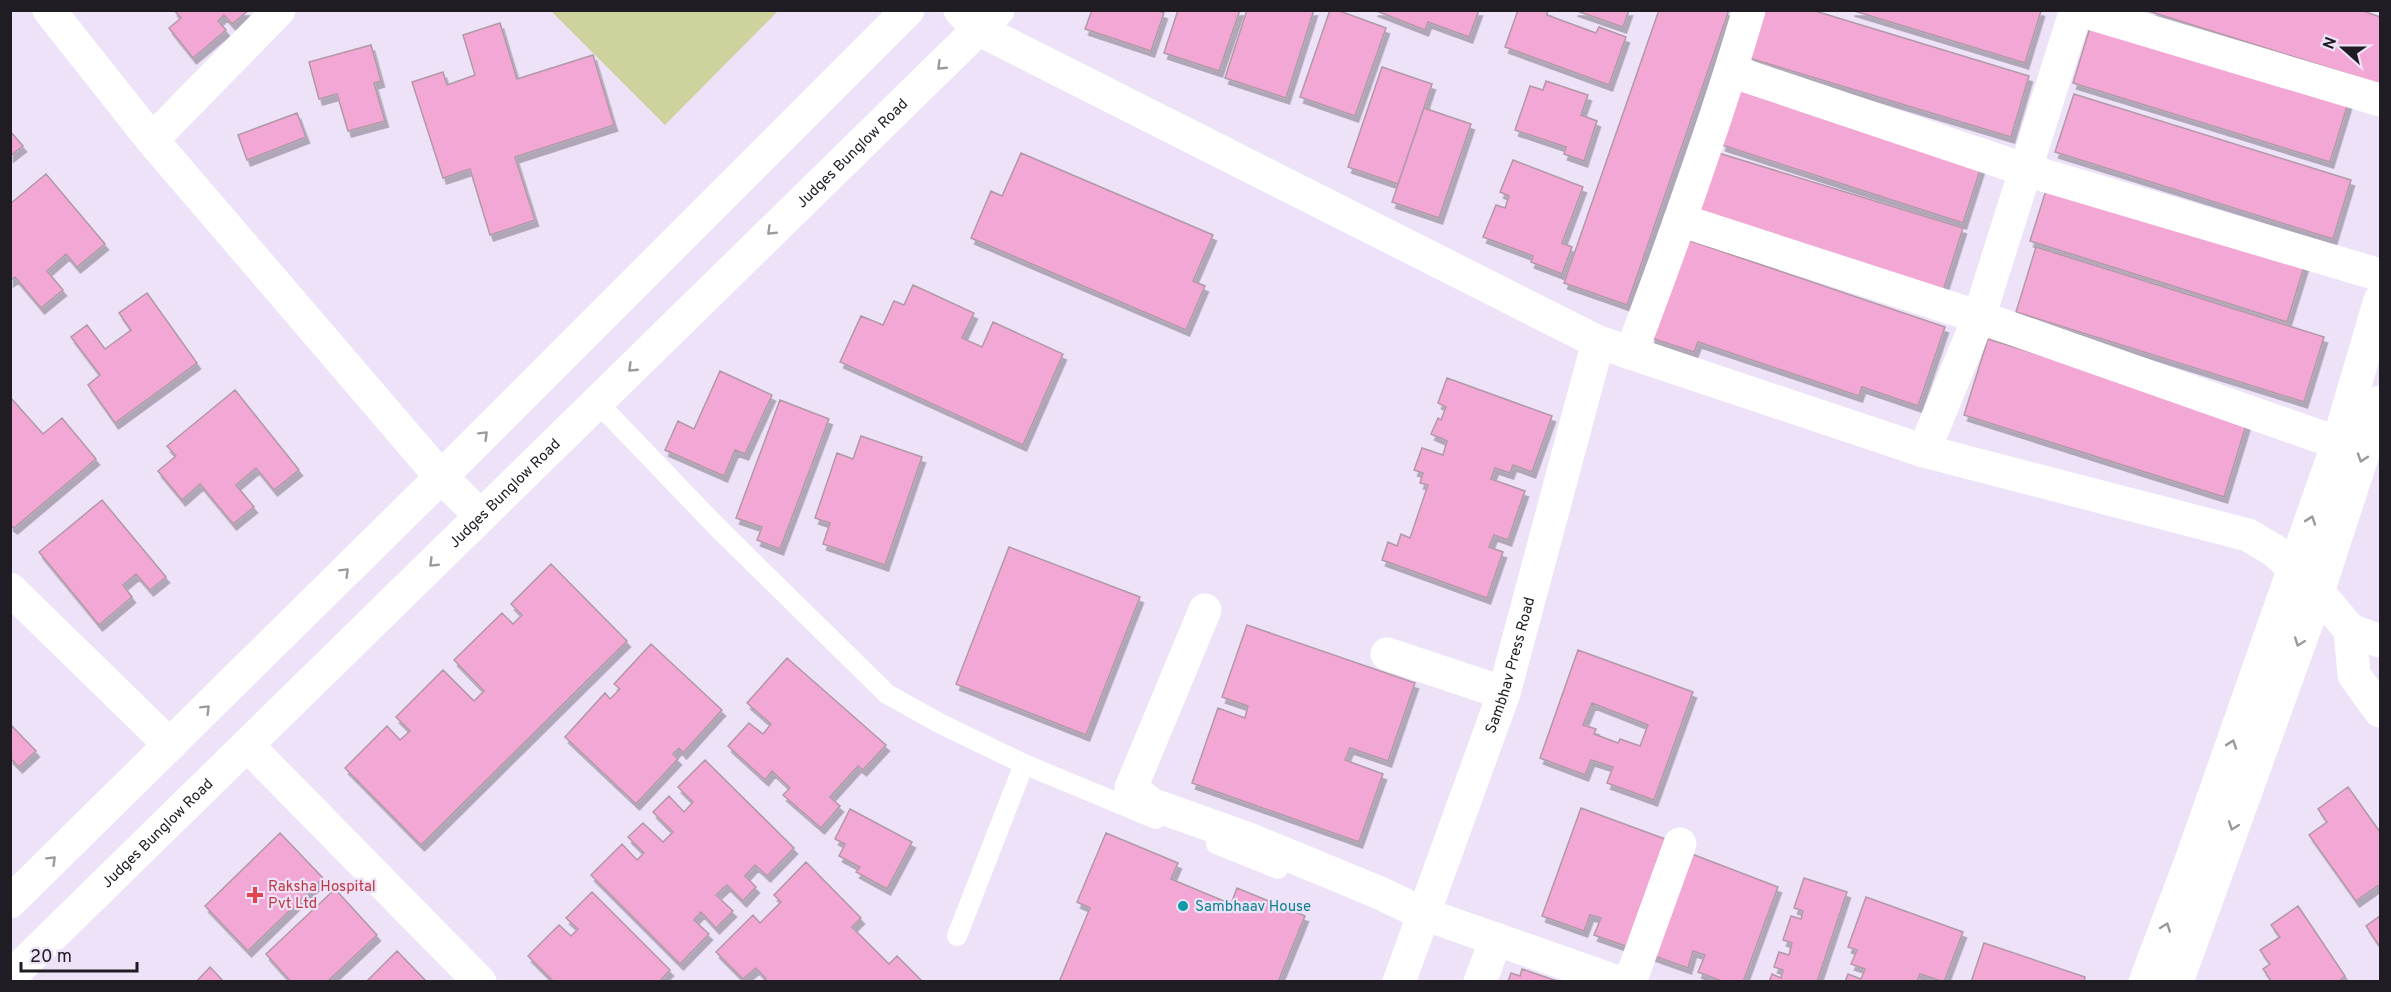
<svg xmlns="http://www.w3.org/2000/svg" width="2391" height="992" viewBox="0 0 2391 992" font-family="Overpass,sans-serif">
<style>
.green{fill:#ced29c}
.building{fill:#f3a7d4;stroke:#b199a6;stroke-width:1.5;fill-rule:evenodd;filter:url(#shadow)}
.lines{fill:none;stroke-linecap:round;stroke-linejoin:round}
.service{stroke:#fff;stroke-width:20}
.minor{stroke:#fff;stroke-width:33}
.tertiary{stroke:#fff;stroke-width:33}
.secondary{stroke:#fff;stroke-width:33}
.oneway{stroke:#9b999c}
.health-dot{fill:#e0444e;stroke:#eee2f9;stroke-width:2}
.culture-dot{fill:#0f9aa8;stroke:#eee2f9;stroke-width:2}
.labels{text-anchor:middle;stroke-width:4.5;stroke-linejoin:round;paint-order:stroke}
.street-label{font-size:15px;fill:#201c24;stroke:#eee2f9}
.health-label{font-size:15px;fill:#be3a42;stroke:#eee2f9;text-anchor:start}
.culture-label{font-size:15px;fill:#0d838f;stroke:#eee2f9;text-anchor:start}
</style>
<defs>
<filter id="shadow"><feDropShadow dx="3.5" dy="6" stdDeviation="0" flood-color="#0004"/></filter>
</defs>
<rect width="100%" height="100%" fill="#eee2f9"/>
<path class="green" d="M 551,11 L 778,11 L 665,125 Z"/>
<path class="building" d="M 174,10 L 249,10 L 232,24 L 224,15 L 218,21 L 226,30 L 193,58 L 169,28 L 181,18 Z
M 1092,10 L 1156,10 L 1164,13 L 1151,51 L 1085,29 Z
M 1178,10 L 1240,10 L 1219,71 L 1164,53 Z
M 1247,10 L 1314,10 L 1286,98 L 1225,78 Z
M 1330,10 L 1337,10 L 1386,28 L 1355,116 L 1300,97 Z
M 1374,10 L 1479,10 L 1469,37 L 1428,22 L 1425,30 Z
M 1518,10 L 1548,10 L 1547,15 L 1596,33 L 1599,27 L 1626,37 L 1609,85 L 1505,47 Z
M 1574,10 L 1629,10 L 1623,27 Z
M 1659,10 L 1729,10 L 1627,305 L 1564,283 Z
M 1763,10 L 1812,10 L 2029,76 L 2011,137 L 1749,58 Z
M 1851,10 L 2040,10 L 2041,11 L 2025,63 Z
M 2145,10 L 2361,10 L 2380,17 L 2380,84 Z
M 2092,21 L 2349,100 L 2330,162 L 2073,83 Z
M 500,23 L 517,79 L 593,55 L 614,125 L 515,157 L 535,220 L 490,235 L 470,169 L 443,178 L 412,82 L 443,72 L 447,85 L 475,75 L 463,35 Z
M 371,45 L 381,81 L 374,83 L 385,121 L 348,131 L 337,94 L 319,99 L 309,62 Z
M 1382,67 L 1432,84 L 1398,184 L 1348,167 Z
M 1546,81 L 1588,95 L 1581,115 L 1597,121 L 1584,161 L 1564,154 L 1566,147 L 1515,130 L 1530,86 L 1543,90 Z
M 1740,88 L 1981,167 L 1963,223 L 1722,145 Z
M 2074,94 L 2351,180 L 2333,239 L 2055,152 Z
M 1424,108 L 1471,124 L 1439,218 L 1392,202 Z
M 297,113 L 306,137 L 247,160 L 238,135 Z
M 10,131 L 23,146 L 10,156 Z
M 1712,151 L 1963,228 L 1943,291 L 1692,215 Z
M 1021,153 L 1213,235 L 1193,281 L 1205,286 L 1186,330 L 971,238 L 991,191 L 1002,196 Z
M 1513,160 L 1583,187 L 1562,243 L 1572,247 L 1562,274 L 1531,262 L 1533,256 L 1483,237 L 1496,205 L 1505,208 L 1509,196 L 1500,192 Z
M 46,174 L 105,244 L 77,267 L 66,254 L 47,271 L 63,290 L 41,308 L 15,277 L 10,281 L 10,204 Z
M 2048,184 L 2305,264 L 2287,322 L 2030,241 Z
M 1685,239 L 1945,327 L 1918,406 L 1862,387 L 1859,396 L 1698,342 L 1694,352 L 1651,338 Z
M 2036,247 L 2324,337 L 2304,402 L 2016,312 Z
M 913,285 L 974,313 L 962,338 L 982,347 L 993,322 L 1063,354 L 1023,445 L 840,362 L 861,316 L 883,325 L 894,301 L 904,305 Z
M 147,293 L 197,363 L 115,423 L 88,385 L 100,375 L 71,337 L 87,325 L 105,349 L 131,330 L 119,313 Z
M 1988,339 L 2248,419 L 2224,497 L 1964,415 Z
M 720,371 L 772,395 L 745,454 L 735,450 L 724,476 L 665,450 L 678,421 L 694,429 Z
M 1447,378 L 1552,416 L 1532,472 L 1513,465 L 1510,473 L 1495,468 L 1491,479 L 1525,491 L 1508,540 L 1494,535 L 1489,547 L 1503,552 L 1487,598 L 1382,560 L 1388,542 L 1397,546 L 1401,534 L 1410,538 L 1428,485 L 1420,483 L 1423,473 L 1414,470 L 1422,448 L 1443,455 L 1447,441 L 1431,434 L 1438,418 L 1441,420 L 1446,407 L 1438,403 Z
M 235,390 L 299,470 L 274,490 L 256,468 L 236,485 L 254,507 L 233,524 L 200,484 L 182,500 L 158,471 L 176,456 L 167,446 Z
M 10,397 L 43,434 L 62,418 L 96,459 L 14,528 L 10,525 Z
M 780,400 L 829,419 L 780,549 L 757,540 L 762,527 L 736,518 Z
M 861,436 L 922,457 L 885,565 L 823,544 L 830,523 L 815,518 L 837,453 L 853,459 Z
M 102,500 L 166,577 L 150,590 L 136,574 L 123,585 L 132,597 L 99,625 L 39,552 Z
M 1009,547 L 1140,597 L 1086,735 L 956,684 Z
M 551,564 L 627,641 L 421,845 L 345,768 L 387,726 L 400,740 L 410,731 L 396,717 L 443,670 L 474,701 L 484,691 L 454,660 L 502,613 L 513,624 L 522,615 L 511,604 Z
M 1247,625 L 1415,683 L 1388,761 L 1350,748 L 1345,760 L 1383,774 L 1359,842 L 1192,783 L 1218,708 L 1245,718 L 1248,706 L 1222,697 Z
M 651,644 L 722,710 L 683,753 L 679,748 L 673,754 L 678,759 L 636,804 L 565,737 L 605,693 L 610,699 L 620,689 L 614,684 Z
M 1578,650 L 1693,692 L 1654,800 L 1607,783 L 1613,767 L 1591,760 L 1585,775 L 1540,758 ZM 1592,703 L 1648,725 L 1640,746 L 1620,739 L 1618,743 L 1594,734 L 1596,729 L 1583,725 Z
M 787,658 L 886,745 L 863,770 L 858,766 L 830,797 L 840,806 L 821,828 L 783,795 L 790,788 L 772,771 L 765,780 L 728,746 L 749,723 L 763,734 L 771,724 L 747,703 Z
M 10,724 L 36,751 L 19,767 L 10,758 Z
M 705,760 L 794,848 L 767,876 L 755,865 L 745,876 L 756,887 L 743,901 L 727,885 L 716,895 L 733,911 L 716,928 L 701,912 L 694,920 L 709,934 L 680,964 L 591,875 L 622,844 L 637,860 L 644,853 L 628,837 L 643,823 L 663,842 L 673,832 L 653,812 L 669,796 L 684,812 L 693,802 L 678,787 Z
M 2348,787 L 2380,832 L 2380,884 L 2356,901 L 2309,835 L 2327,822 L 2318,809 Z
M 1581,808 L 1676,843 L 1637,950 L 1594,935 L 1601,918 L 1590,915 L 1584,931 L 1542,916 Z
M 850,809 L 912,842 L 887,889 L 856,872 L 860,867 L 839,856 L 845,844 L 835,839 Z
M 280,833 L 323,878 L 248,951 L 205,906 Z
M 1106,833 L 1178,863 L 1171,879 L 1231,904 L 1237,888 L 1305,916 L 1278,982 L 1059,982 L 1090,908 L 1077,902 Z
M 1684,851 L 1778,887 L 1743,982 L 1724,982 L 1698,972 L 1705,955 L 1693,951 L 1688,968 L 1646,953 Z
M 806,862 L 861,918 L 852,927 L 889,964 L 897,956 L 923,982 L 763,982 L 766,979 L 756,968 L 743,979 L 716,952 L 753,915 L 760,923 L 781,902 L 774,895 Z
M 1804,878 L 1847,892 L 1817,982 L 1769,982 L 1772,974 L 1781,978 L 1783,970 L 1774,967 L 1779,952 L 1789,955 L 1792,943 L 1783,940 L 1791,916 L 1801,919 L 1803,911 L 1794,908 Z
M 335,889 L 377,935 L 327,982 L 291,982 L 266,954 Z
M 592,892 L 670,970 L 659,982 L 554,982 L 528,956 L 559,925 L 571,936 L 578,929 L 566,918 Z
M 1866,897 L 1963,932 L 1944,982 L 1920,974 L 1917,982 L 1845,982 L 1848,974 L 1861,979 L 1865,969 L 1851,964 L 1857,950 L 1848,947 Z
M 2298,906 L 2345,976 L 2338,982 L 2272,982 L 2263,969 L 2270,964 L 2260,950 L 2280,937 L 2271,925 Z
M 2380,916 L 2380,947 L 2366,926 Z
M 1984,943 L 2085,977 L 2084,982 L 1971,982 Z
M 397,951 L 427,982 L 366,982 Z
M 210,967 L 224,982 L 196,982 Z
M 1522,969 L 1557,981 L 1508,982 L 1511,973 L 1520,976 Z"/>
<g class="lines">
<path class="service" d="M 597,402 L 717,527 L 887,694 L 941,724 L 1024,764 L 1156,819
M 1216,844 L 1278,869
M 957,936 L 1024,764"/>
<g class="minor">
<path d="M 49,10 L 152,140 L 441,477 L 481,516"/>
<path d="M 2079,10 L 2380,100"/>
<path d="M 1731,71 L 2026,170 L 2380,275"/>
<path d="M 152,140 L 279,10"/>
<path d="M 1680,220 L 1979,317 L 2338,443"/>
<path d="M 1631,353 C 1674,240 1715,126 1749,10"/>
<path d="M 1924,451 L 1979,317 L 2076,10"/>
<path d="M 10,589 L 170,745"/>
<path d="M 1205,610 L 1131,788 L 1151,804 L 1249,839 L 1380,893 L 1424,914 L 1618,982"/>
<path d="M 1387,654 L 1504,693"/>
<path d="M 247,745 L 480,982"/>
<path id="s1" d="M 1399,982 L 1504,693 L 1598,342"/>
<path d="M 1480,982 L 1496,939"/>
<path d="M 1630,982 L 1680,844"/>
</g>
<path class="tertiary" d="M 960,10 L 978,29 L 1598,342 L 1924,451 L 2248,535 L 2275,551 L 2318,592 L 2350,630 L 2380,641
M 2350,630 L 2354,675 L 2380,711
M 2145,982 L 2193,855 L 2338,443 L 2380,300
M 2177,982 L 2318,592 L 2380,402"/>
<g class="secondary">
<path d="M 10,902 L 441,477 L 908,10"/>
<path id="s2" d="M 10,977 L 998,10"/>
</g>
</g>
<defs><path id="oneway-chevron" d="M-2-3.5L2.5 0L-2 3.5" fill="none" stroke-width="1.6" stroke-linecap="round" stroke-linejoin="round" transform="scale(1.5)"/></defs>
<g class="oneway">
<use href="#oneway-chevron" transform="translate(941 66) rotate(136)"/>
<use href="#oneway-chevron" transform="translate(771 231) rotate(136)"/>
<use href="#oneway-chevron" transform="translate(632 368) rotate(136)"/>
<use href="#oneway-chevron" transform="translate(484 435) rotate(-45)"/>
<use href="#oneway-chevron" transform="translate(2362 458) rotate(108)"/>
<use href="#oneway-chevron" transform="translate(2311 520) rotate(-71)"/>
<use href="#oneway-chevron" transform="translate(433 563) rotate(136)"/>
<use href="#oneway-chevron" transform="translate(345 572) rotate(-45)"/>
<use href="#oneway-chevron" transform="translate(2299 642) rotate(110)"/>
<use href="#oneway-chevron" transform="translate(206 709) rotate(-45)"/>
<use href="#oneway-chevron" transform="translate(2232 744) rotate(-71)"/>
<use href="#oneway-chevron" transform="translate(2233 826) rotate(110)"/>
<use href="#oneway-chevron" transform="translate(52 860) rotate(-45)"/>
<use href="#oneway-chevron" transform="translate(2166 927) rotate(-69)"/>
</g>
<path class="health-dot" d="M252 886h6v6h6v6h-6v6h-6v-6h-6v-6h6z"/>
<circle class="culture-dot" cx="1183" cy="906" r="6"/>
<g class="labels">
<g class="street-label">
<text dy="5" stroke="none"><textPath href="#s2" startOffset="1178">Judges Bunglow Road</textPath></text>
<text dy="5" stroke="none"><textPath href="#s2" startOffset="692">Judges Bunglow Road</textPath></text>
<text dy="5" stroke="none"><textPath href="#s1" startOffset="336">Sambhav Press Road</textPath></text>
<text dy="5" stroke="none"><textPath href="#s2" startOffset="206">Judges Bunglow Road</textPath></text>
</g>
<g class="health-label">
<text x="268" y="891">Raksha Hospital<tspan x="268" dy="17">Pvt Ltd</tspan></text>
</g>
<g class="culture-label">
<text x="1195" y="911">Sambhaav House</text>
</g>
</g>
<rect width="2391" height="992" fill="none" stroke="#201c24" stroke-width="24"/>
<g transform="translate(2343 48) rotate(291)" stroke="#eee2f9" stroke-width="4.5" paint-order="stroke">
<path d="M0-4.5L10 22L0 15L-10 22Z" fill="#201c24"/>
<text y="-9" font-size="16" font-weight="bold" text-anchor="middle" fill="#201c24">N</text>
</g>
<path d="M21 962v9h116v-9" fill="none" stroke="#201c24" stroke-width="3"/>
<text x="30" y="962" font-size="18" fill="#201c24" stroke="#eee2f9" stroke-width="4.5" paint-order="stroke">20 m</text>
</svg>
